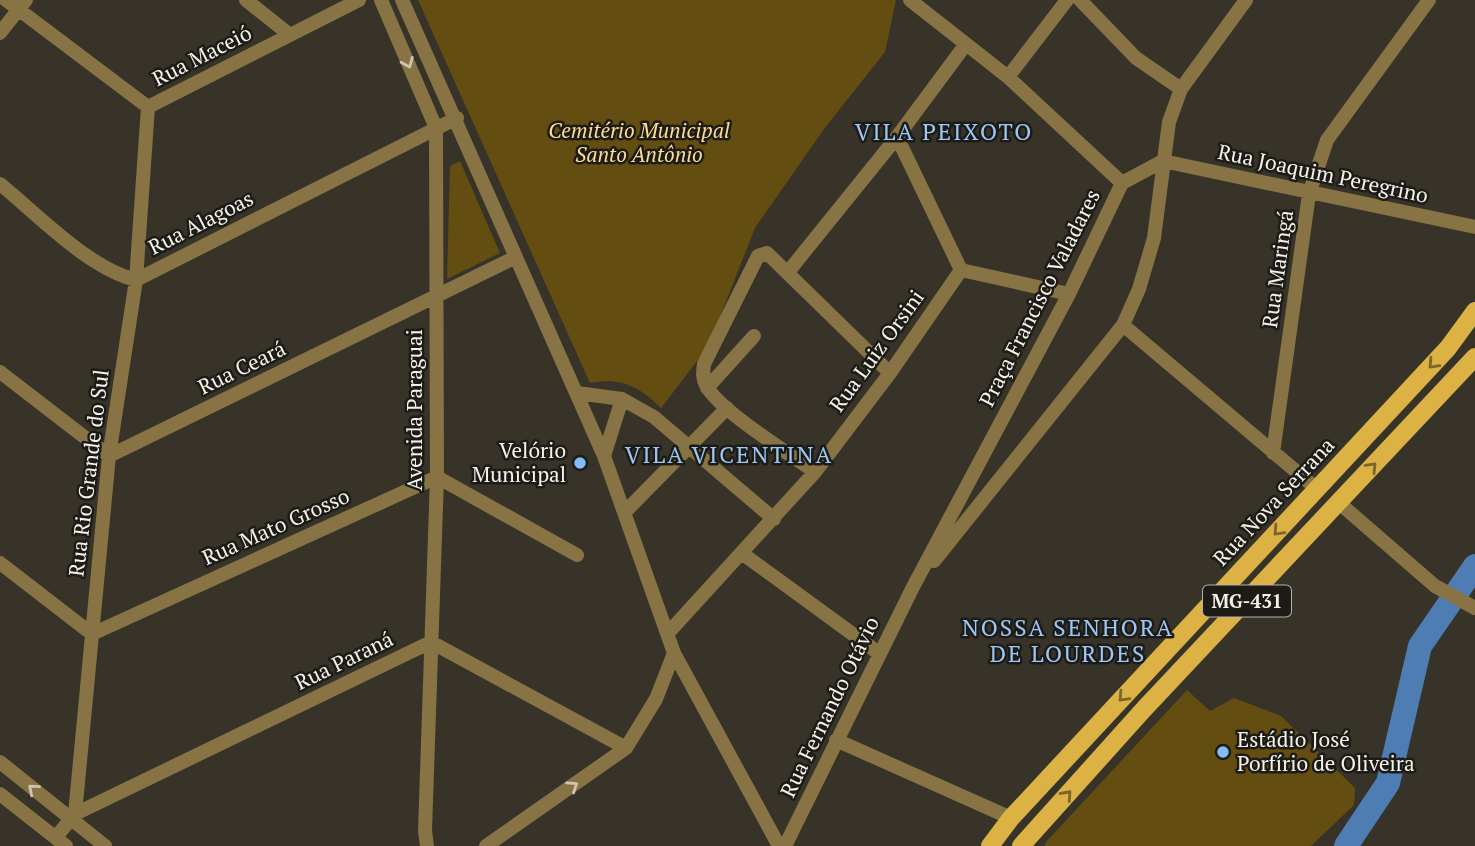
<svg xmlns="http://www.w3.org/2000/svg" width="1475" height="846" viewBox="0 0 1475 846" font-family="'PT Serif',serif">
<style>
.green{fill:#634d10}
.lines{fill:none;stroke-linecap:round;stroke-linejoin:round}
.river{stroke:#4d7db2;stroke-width:24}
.minor{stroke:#877343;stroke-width:14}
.major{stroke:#dcb244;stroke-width:18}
.oneway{stroke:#cec6b1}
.oneway2{stroke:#7c662d}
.poi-dot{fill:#83bcfb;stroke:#1c1b16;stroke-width:2.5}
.labels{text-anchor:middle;stroke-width:5;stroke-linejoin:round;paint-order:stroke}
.shield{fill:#1c1b16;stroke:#b4b2ac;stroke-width:2}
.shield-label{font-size:19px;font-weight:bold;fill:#f5f2ec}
.street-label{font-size:21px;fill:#f5f2ec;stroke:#1c1b16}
.park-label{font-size:21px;font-style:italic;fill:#fedd91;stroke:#1c1b16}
.poi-label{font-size:21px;fill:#f5f2ec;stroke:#1c1b16;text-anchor:end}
.neighbourhood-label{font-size:23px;letter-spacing:2px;fill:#9dc7f6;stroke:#1c1b16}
</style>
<rect width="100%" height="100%" fill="#373329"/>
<path class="green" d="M 418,0 L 896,0 L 885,52 L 824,129 L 755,228 L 708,347 L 661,408 C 640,387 621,377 590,383 Z
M 460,161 L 500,253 L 447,279 L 450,166 Z
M 1187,690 L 1210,711 L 1234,698 L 1281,716 L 1355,788 L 1354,805 L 1311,846 L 1045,846 L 1045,843 Z"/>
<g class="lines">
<path class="river" d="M 1346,846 L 1388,783 L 1420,646 L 1475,566"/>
<path class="minor" d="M 6,0 L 148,107 L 359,0
M 246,0 L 290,35
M 381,0 L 436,128 L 437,477 L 425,831 L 427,846
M 402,0 L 604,456 L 674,653 L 779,846
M 910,0 L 1008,77 L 1122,183
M 1080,0 L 1136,58 L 1181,89
M 0,33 L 26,0
M 1008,77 L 1067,0
M 897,137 L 961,270
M 1163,161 L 1475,227
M 0,184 C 38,215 88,268 136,280 L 457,118
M 961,270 L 1069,294
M 788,272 L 897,137 L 966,44
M 1123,325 L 1317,489
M 0,372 L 109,456 L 516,257
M 707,388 L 754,336
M 577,393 L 622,399 L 654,417 L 774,519
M 1273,453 L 1309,194 L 1327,140 L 1429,0
M 604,456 L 622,399
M 815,472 C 790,454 718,410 706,385 C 702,378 703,371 704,364 L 758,256 L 767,253 L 890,373
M 1338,502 L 1435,586 L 1475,608
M 626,511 L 727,408
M 743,554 L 880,654
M 934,561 L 1123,325 L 1139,289 L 1154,238 L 1169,122 L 1181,89 L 1246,0
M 0,563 L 92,634 L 437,477 L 577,555
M 669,632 L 815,472 L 890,373 L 961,270
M 836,740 L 1011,818
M 0,762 L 105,846
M 0,794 L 66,846
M 75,814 L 431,642 L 626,748
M 56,837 L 75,814 L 109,456 L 136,280 L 148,107
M 486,846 L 626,748 L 656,699 L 674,653
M 785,846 L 913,587 L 1069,294 L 1122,183 L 1163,161"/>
<path class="major" d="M 990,846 L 1011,818 L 1448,348 L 1475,311
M 1021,846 L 1144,709 L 1475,357"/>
</g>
<defs><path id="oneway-chevron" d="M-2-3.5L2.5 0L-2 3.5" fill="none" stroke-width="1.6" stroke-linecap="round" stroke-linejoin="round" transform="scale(1.75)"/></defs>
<g class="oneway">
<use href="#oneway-chevron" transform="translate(408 63) rotate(67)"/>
<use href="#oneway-chevron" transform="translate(573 786) rotate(-34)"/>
<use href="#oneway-chevron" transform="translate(33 789) rotate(-140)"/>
</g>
<g class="oneway2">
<use href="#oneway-chevron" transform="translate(1433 364) rotate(133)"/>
<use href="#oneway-chevron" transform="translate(1372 467) rotate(-46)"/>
<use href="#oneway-chevron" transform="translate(1278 531) rotate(133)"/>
<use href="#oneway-chevron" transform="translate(1123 697) rotate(133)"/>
<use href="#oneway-chevron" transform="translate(1067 795) rotate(-48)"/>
</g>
<g class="poi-dot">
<circle cx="580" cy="463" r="7"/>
<circle cx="1223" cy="752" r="7"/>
</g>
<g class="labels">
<rect class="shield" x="1203" y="585.5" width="88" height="31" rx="5"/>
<g class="shield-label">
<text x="1247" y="608">MG-431</text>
</g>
<g class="street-label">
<text transform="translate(202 56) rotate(-27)" y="7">Rua Maceió</text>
<text transform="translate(1323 174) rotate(12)" y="7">Rua Joaquim Peregrino</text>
<text transform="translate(201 223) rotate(-27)" y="7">Rua Alagoas</text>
<text transform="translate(1278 269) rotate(-82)" y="7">Rua Maringá</text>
<text transform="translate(1040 298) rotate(-63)" y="7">Praça Francisco Valadares</text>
<text transform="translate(877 351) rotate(-54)" y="7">Rua Luiz Orsini</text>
<text transform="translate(242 368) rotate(-26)" y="7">Rua Ceará</text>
<text transform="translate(415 410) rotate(-90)" y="7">Avenida Paraguai</text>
<text transform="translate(89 473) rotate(-83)" y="7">Rua Rio Grande do Sul</text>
<text transform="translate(1274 502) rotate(-47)" y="7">Rua Nova Serrana</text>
<text transform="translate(276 527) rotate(-24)" y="7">Rua Mato Grosso</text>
<text transform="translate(344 661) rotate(-26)" y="7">Rua Paraná</text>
<text transform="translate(830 707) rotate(-64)" y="7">Rua Fernando Otávio</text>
</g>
<g class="park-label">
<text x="639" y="138">Cemitério Municipal<tspan x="639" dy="24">Santo Antônio</tspan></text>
</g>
<g class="poi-label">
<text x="566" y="458">Velório<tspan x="566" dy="24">Municipal</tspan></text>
<text x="1237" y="747" text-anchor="start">Estádio José<tspan x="1237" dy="24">Porfírio de Oliveira</tspan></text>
</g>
<g class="neighbourhood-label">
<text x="944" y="140">VILA PEIXOTO</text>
<text x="729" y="463">VILA VICENTINA</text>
<text x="1068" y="636">NOSSA SENHORA<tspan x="1068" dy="26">DE LOURDES</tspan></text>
</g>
</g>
</svg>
